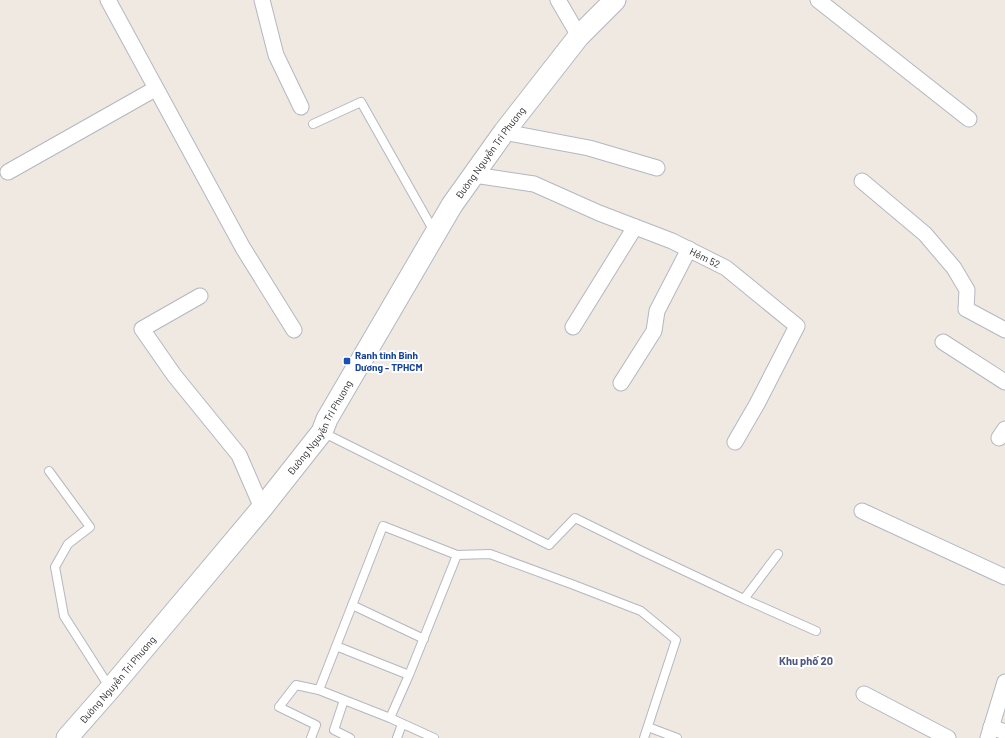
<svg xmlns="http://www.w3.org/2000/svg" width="1005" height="738" viewBox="0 0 1005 738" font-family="Barlow,sans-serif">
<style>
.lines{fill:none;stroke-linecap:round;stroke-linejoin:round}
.lane-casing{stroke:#b4b7c1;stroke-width:10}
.street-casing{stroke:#b4b7c1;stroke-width:17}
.secondary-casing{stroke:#b4b7c1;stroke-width:23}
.lane{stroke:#fff;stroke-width:8}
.street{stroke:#fff;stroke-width:15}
.secondary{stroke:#fff;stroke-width:21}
.transit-dot{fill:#1a4fb4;stroke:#fff;stroke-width:1.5}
.labels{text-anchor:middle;stroke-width:4;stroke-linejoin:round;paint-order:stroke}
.street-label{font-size:10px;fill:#2e2e2e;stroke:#fff}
.transit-label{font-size:10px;font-weight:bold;fill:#164399;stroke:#fff;text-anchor:start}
.neighbourhood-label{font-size:11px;font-weight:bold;fill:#4d5680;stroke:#fff}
</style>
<rect width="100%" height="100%" fill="#efe9e1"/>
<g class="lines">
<defs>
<path id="lane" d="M 313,124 L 361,102 L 435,233
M 322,432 L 549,545 L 575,518 L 644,552 L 744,599 L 778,554
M 49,471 L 90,527 L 68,544 L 55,567 L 64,616 L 110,688
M 457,555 L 490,554 L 574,585 L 641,611 L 676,640 L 644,738
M 744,599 L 816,631
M 352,605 L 424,639
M 336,646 L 409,675
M 344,700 L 334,730 L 350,738
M 390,718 L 409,675 L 457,555 L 383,526 L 319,690 L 390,718 L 434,738
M 648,727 L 677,738
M 311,738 L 316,725 L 279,707 L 296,685 L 319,690
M 397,738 L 402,724"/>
<g id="street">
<path d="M 108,0 L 243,248 L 294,330"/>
<path d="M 262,0 L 276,55 L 301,107"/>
<path d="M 558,0 L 579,36"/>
<path d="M 818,0 L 969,119"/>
<path d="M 504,132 L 589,148 L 657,168"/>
<path d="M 8,172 L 155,89"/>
<path id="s1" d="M 474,175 L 534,184 L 599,213 L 672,241 L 726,268 L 797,326 L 757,404 L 735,442"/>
<path d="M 862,181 L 925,234 L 954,268 L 967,290 L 966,309 L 1005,330"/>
<path d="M 200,296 L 142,329 L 174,375 L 239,455 L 262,508"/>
<path d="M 573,327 L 635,227"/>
<path d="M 943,342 L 1005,382"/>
<path d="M 621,383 L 654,331 L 657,311 L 689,249"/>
<path d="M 999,438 L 1005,429"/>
<path d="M 862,511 L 1005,577"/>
<path d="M 864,694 L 948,738"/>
<path d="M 991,727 L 1005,732"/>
<path d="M 988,738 L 1005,682"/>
</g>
<g id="secondary">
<path id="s2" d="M 67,738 L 110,689 L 262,508 L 322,432 L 327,419 L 452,205 L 504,132 L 579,36 L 615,0"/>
</g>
</defs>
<use href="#lane" class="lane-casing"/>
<use href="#street" class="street-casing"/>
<use href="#secondary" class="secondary-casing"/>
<use href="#lane" class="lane"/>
<use href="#street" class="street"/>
<use href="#secondary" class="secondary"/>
</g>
<rect class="transit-dot" x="343" y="357" width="8" height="8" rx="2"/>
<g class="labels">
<g class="street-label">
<text dy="4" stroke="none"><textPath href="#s2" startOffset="725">Đường Nguyễn Tri Phương</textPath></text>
<text dy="4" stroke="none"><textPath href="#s1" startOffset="247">Hẻm 52</textPath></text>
<text dy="4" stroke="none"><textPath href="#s2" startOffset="401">Đường Nguyễn Tri Phương</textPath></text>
<text dy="4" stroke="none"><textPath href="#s2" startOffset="77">Đường Nguyễn Tri Phương</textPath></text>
</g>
<g class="transit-label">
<text x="355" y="359">Ranh tỉnh Bình<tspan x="355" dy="12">Dương - TPHCM</tspan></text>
</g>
<g class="neighbourhood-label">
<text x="806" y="665">Khu phố 20</text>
</g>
</g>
</svg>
